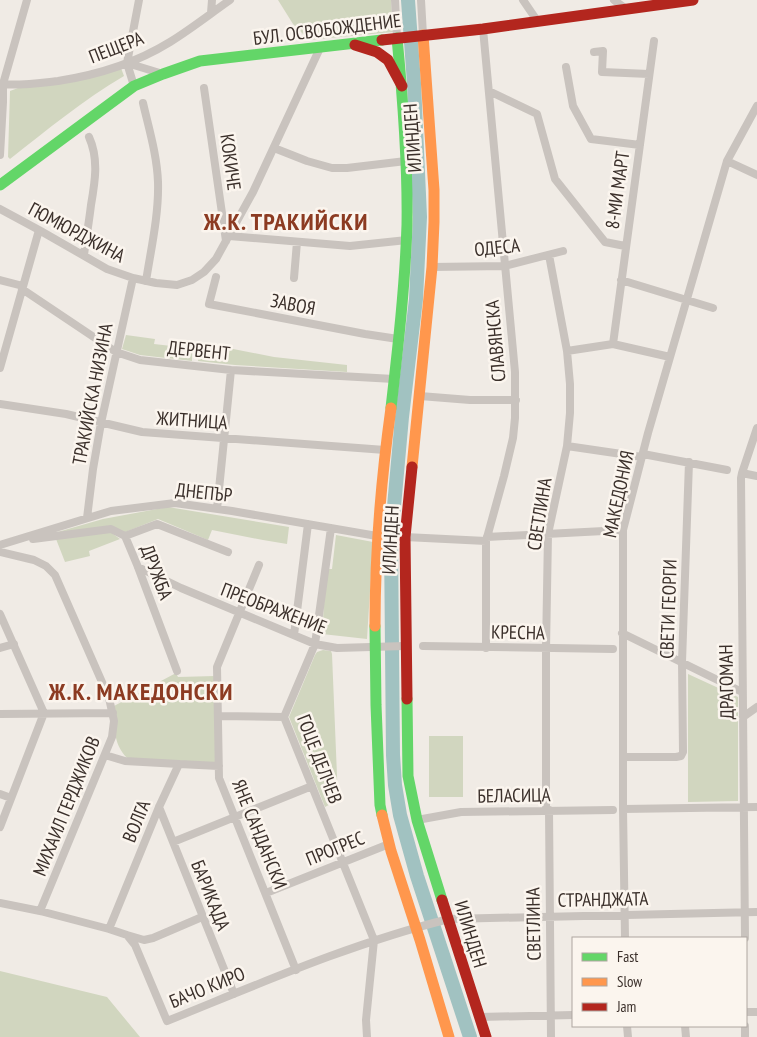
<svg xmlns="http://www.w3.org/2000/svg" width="757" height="1037" viewBox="0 0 757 1037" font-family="'PT Sans Narrow',sans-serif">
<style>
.green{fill:#d1d6bf}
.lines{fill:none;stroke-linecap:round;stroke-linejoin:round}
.river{stroke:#a1c2c1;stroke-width:14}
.street{stroke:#c9c3be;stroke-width:8}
.fast{stroke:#63d668;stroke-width:11}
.slow{stroke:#ff974d;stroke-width:11}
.jam{stroke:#b3261e;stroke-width:11}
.labels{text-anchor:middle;stroke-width:5;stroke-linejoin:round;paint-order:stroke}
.street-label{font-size:19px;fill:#3b302b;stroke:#fbf5ee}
.district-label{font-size:24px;font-weight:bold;letter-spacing:1px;fill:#8c3b22;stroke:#fbf5ee}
</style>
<rect width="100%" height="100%" fill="#f0ebe5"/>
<path class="green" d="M 278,0 L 391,0 L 393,32 L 309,40 L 293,24 Z
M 121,68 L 124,76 C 83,100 47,130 10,159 L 8,157 L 10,91 L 18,88 L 82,80 Z
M 126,335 L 155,339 L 154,344 L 189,348 L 192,352 L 192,361 L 140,355 L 122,349 Z
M 200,345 L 214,347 L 223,347 L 274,357 L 347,365 L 347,372 L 235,365 L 198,361 Z
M 168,507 L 289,527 L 287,544 L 263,540 L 212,530 L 208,540 L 158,519 L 123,533 L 118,529 L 40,537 L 103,519 Z
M 109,531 L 120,539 L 89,551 L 90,556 L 65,562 L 56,539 Z
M 336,535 L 373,542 L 367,639 L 322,634 L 326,574 L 327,569 L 332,569 Z
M 323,650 L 331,651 L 332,654 L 338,800 L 325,807 L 289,717 L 315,655 L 317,652 Z
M 176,673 L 178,677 L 215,676 L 217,765 L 127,758 C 112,742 115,726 114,706 Z
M 688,674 L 738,697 L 738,801 L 688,802 Z
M 429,736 L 463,736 L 463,797 L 429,797 Z
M 0,971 L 107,997 L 140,1037 L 0,1037 Z"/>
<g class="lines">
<path class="river" d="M 408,0 L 414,83 L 420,217 L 416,299 L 402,417 L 391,540 L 393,755 L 395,785 L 400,815 L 417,876 L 470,1037"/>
<path class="street" d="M 395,0 L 397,38
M 421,0 L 423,35
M 523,0 L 538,22
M 614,0 L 626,9
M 211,13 L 212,0
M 483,29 L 515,372 L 515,418 L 513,438 L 504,476 L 486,541 L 486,648
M 594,52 L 603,51 L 602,72 L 649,74
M 127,63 L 163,74
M 566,67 L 573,106 L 591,139 L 640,145
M 0,84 C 18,86 40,83 58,81 C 97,75 136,63 170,42 C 191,29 210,14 230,0
M 134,86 L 127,63 L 139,0
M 204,88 L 226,241
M 489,91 L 537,114 L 555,179 L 605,242 L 625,246
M 143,103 C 149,129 157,155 158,182 C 159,214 151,249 146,281
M 274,148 L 307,161 L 332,168 L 347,168 L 406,161
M 0,155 L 3,102 L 3,84 L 27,0
M 727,161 L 757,175
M 0,209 L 39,230 L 107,269 L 133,278 L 156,283 L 177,285 L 192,280 L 204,272 L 216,259 L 253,192 L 320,48
M 229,236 L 350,246 L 407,240
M 84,255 C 86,239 89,222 91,205 C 95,182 99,159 89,137
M 432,267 L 505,266 L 563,251
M 216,277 L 209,304 L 365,334 L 398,339
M 294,278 L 297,242
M 0,280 L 23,286
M 621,280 L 713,308
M 22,289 L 116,352 L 140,360 L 231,370 L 394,379
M 613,344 L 654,41
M 567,351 L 613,344 L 670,357
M 0,368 L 39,230
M 420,396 L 470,400 L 516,400
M 0,404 L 66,414 L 142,432 L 385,450
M 567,446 L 642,457 L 643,454 L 727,470
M 742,473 L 757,476
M 217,509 L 231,370
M 87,518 L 93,469 L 101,423 L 133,278
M 331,528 L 315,644 L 284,717 L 374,940 L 366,1020 L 367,1037
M 125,536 L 157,524 L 228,552
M 405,537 L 486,541
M 487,537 L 623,530
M 33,539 L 111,529 L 125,536 L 138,567 L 177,671
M 0,545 L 111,511 L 175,503 L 232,511 L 377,536
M 0,552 L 34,560 L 46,566 L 55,575 L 109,698 L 114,721 L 112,737 L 40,911
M 259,565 L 217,667 L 219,778 L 296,970
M 138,567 L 181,588 L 315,644 L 337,648 L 405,646
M 0,614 L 44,713 L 0,827
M 622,633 L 742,692
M 294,635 L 308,524
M 423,646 L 613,649
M 0,648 L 14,644
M 0,714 L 113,713
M 218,716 L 284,717
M 743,717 L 757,707
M 105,755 L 125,761 L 179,764
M 623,757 L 676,757 L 681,756 L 683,752 L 682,662 L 689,462
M 0,794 L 11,798
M 159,807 L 234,994
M 623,809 L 757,807
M 546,810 L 546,649 L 548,534 L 567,446 L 570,413 L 570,384 L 567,351 L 549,255
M 549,810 L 551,1037
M 417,820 L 461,812 L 613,810
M 173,842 L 312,786
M 266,893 L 389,844
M 0,903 L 40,911 L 109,929 L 127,935 L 135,945 L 167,1021 C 259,984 352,943 449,919 L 757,912
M 109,929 L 159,807 L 179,764 L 219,766
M 127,935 L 144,940 L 153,938 L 202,917
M 625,938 L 623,809 L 623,530 L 648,433 L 727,161 L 757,106
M 745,938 L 741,478 L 742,473 L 757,428
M 746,1012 L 757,1012
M 479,1017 L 573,1015
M 627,1026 L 628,1037
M 685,1026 L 686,1037
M 745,1026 L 745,1037"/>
<path class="fast" d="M 0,185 L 134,86 L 163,74 L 200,61 L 382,40
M 391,408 C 398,347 405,286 407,225 C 408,163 403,100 397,38
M 375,626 L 376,705 L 380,805 L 382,815
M 407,699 L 408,776 L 417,820 L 442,900"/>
<path class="slow" d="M 412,467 L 432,267 L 434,222 L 434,190 L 423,35
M 375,626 C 375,553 381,480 391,408
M 382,815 L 391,851 L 420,940 L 449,1037"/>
<path class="jam" d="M 382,40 L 483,29 L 693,0
M 355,45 L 377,52 L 388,60 L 402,86
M 407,699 L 405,537 L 412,467
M 442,900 L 486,1037"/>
</g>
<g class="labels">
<g class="street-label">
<text transform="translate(327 29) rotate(-7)" y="7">БУЛ. ОСВОБОЖДЕНИЕ</text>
<text transform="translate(116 47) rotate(-21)" y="7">ПЕЩЕРА</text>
<text transform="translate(412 138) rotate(-94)" y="7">ИЛИНДЕН</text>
<text transform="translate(231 162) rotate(82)" y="7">КОКИЧЕ</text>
<text transform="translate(617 190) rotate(-82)" y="7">8-МИ МАРТ</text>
<text transform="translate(77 232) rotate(28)" y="7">ГЮМЮРДЖИНА</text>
<text transform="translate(497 247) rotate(-6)" y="7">ОДЕСА</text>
<text transform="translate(293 304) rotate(11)" y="7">ЗАВОЯ</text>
<text transform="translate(495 341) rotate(-95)" y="7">СЛАВЯНСКА</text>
<text transform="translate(199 350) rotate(6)" y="7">ДЕРВЕНТ</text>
<text transform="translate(92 394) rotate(-79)" y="7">ТРАКИЙСКА НИЗИНА</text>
<text transform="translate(192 420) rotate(4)" y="7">ЖИТНИЦА</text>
<text transform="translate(204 492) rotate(6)" y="7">ДНЕПЪР</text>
<text transform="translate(618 494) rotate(-78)" y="7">МАКЕДОНИЯ</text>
<text transform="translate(539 514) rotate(-81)" y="7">СВЕТЛИНА</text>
<text transform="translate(390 540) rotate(-87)" y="7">ИЛИНДЕН</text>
<text transform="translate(157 572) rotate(69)" y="7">ДРУЖБА</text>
<text transform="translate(274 608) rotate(21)" y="7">ПРЕОБРАЖЕНИЕ</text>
<text transform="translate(668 609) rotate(-88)" y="7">СВЕТИ ГЕОРГИ</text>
<text transform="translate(518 632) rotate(1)" y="7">КРЕСНА</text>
<text transform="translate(726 682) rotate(-91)" y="7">ДРАГОМАН</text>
<text transform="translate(320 759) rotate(69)" y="7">ГОЦЕ ДЕЛЧЕВ</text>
<text transform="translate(514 795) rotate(-1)" y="7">БЕЛАСИЦА</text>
<text transform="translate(66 806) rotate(-68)" y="7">МИХАИЛ ГЕРДЖИКОВ</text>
<text transform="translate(136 821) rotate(-68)" y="7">ВОЛГА</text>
<text transform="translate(260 834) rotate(68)" y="7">ЯНЕ САНДАНСКИ</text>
<text transform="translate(335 848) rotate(-22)" y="7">ПРОГРЕС</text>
<text transform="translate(211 895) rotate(68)" y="7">БАРИКАДА</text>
<text transform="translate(603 899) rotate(-1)" y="7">СТРАНДЖАТА</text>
<text transform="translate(533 924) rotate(-91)" y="7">СВЕТЛИНА</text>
<text transform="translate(471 934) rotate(73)" y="7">ИЛИНДЕН</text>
<text transform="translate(207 987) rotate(-22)" y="7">БАЧО КИРО</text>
</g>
<g class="district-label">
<text x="286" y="230">Ж.К. ТРАКИЙСКИ</text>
<text x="141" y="700">Ж.К. МАКЕДОНСКИ</text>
</g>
</g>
<rect x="572" y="937" width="175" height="90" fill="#fbf5ee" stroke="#aea6a0"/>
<rect x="582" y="953" width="25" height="8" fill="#63d668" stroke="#aea6a0"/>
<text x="617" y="962" font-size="15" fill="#3b302b">Fast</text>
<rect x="582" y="978" width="25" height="8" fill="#ff974d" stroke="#aea6a0"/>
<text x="617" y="987" font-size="15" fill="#3b302b">Slow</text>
<rect x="582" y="1003" width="25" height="8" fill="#b3261e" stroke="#aea6a0"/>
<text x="617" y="1012" font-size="15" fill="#3b302b">Jam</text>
</svg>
